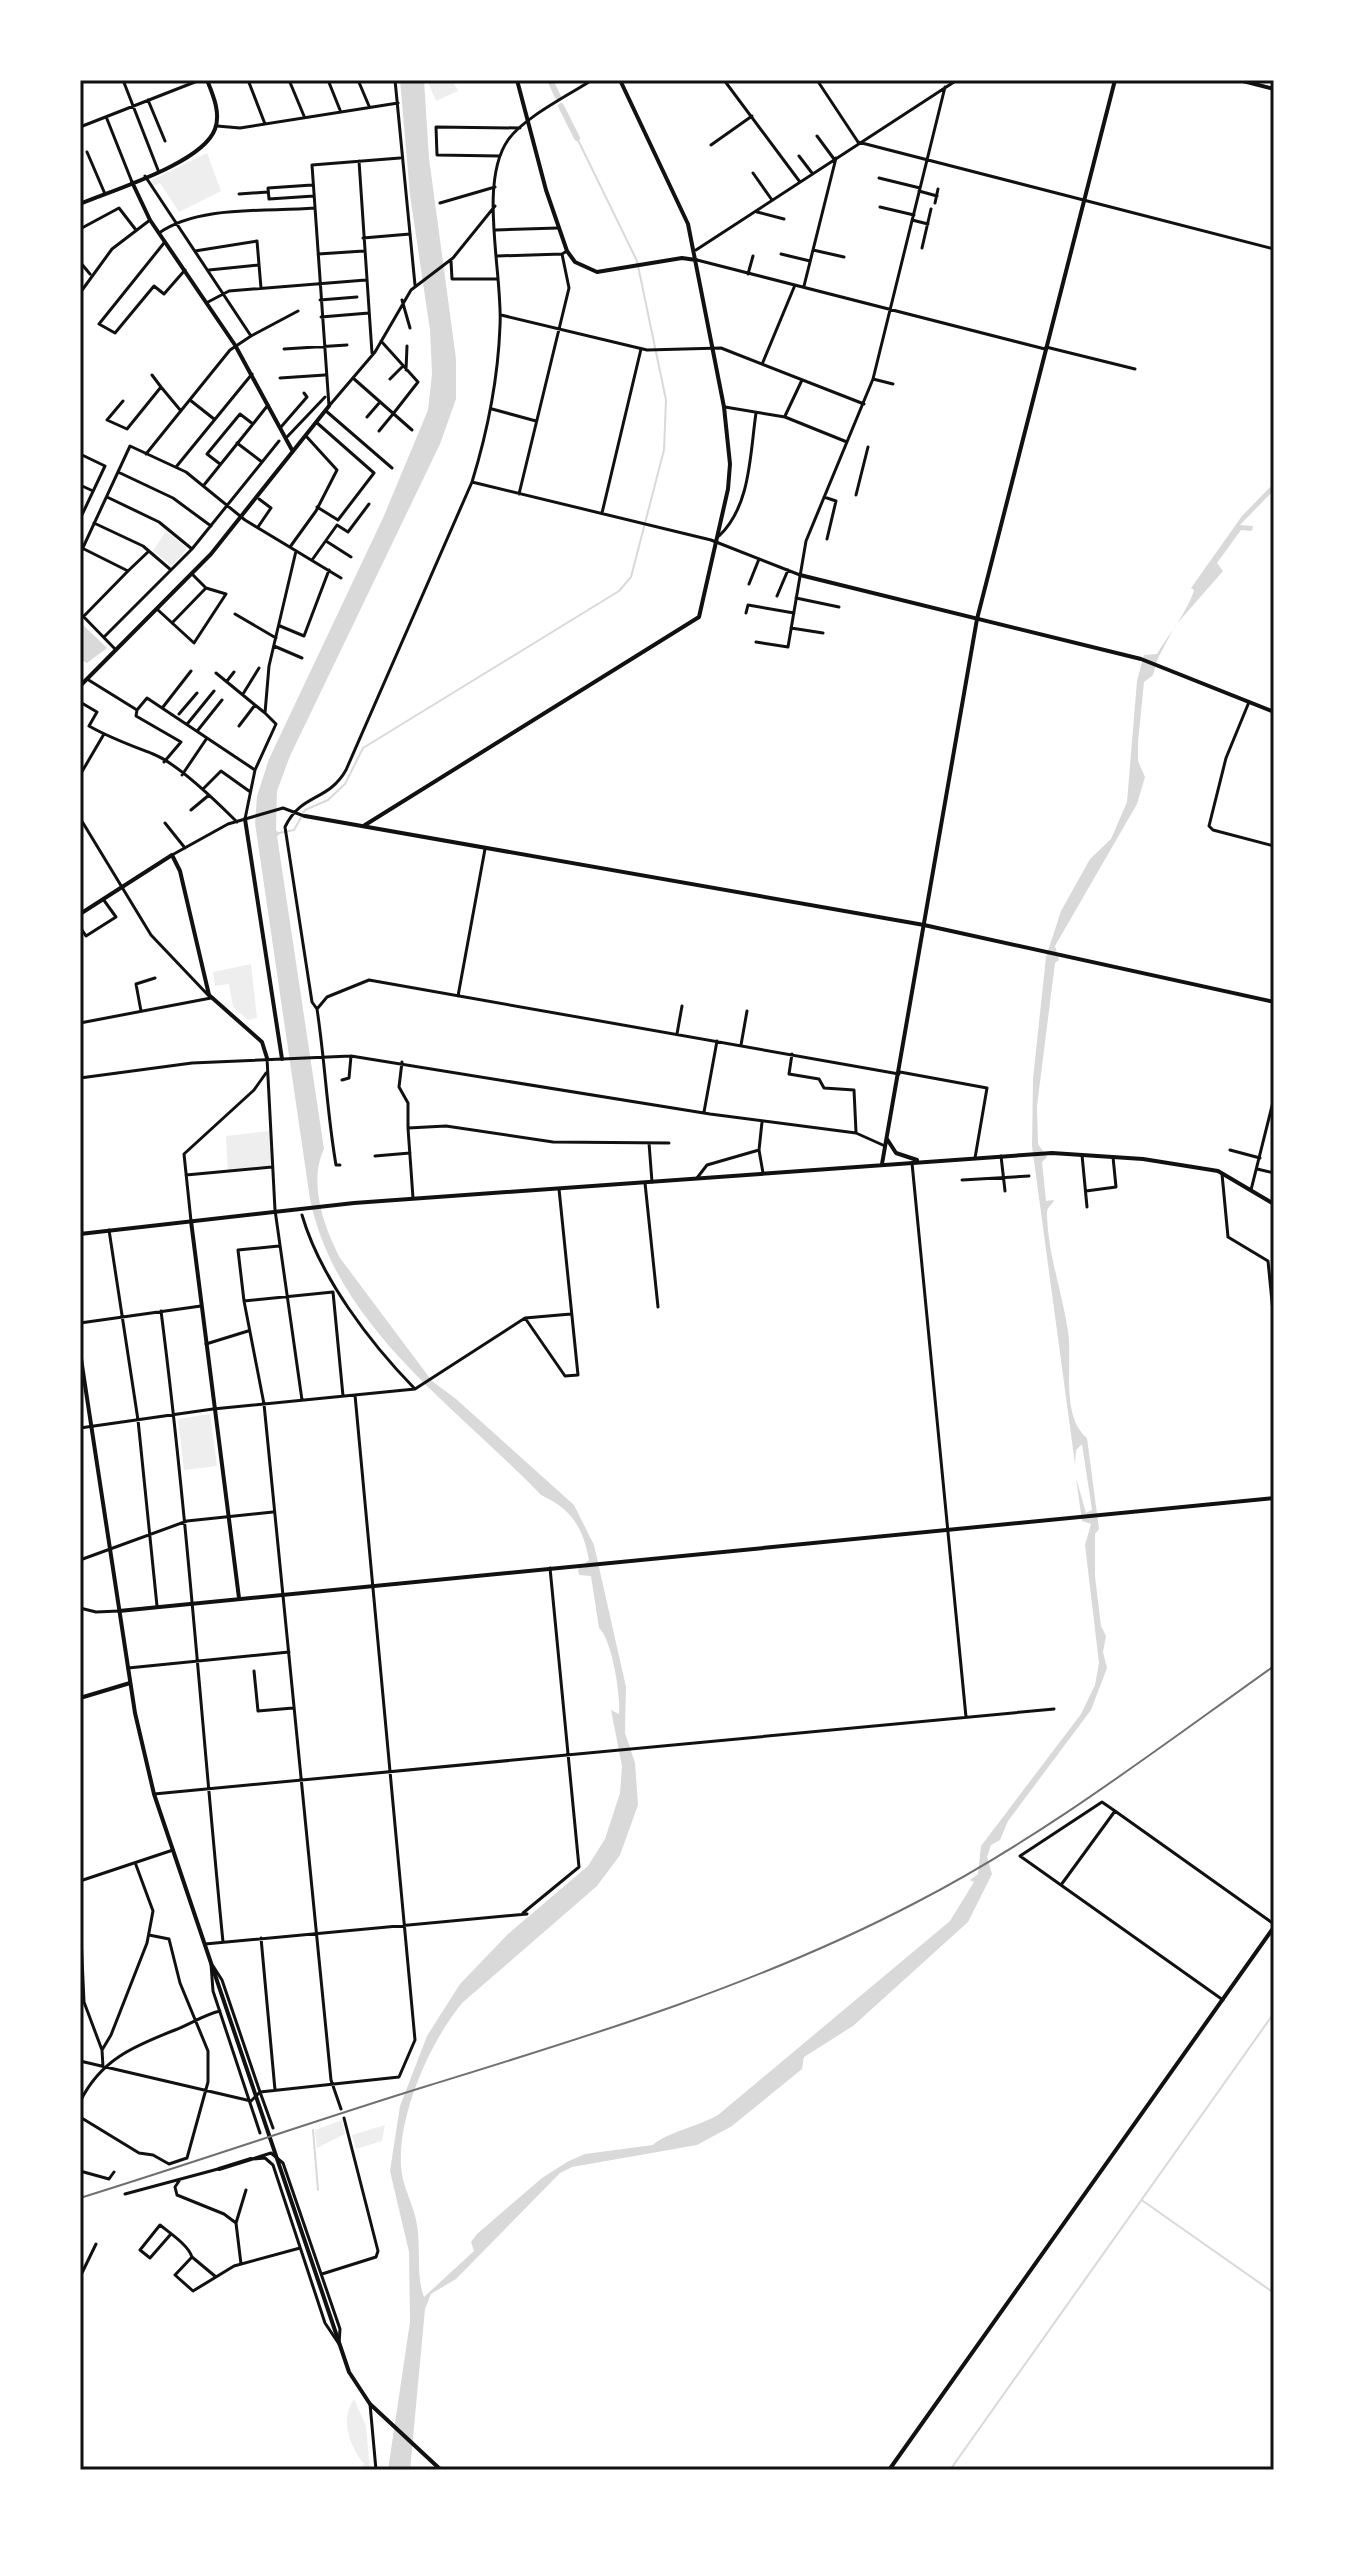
<svg xmlns="http://www.w3.org/2000/svg" width="1354" height="2550" viewBox="0 0 1354 2550" font-family="'Titillium Web',sans-serif">
<style>
.green{fill:#eee}
.water{fill:#d9d9d9}
.lines{fill:none;stroke-linecap:round;stroke-linejoin:round}
.stream{stroke:#d9d9d9;stroke-width:2}
.canal{stroke:#d9d9d9;stroke-width:6}
.minor{stroke:#111;stroke-width:3}
.tertiary{stroke:#111;stroke-width:4}
.secondary{stroke:#111;stroke-width:4}
.rail{stroke:#707070;stroke-width:2}
.neatline{fill:none;stroke:#111;stroke-width:3}
</style>
<rect width="100%" height="100%" fill="#fff"/>
<path class="green" d="M 427,80 L 452,80 L 458,91 L 436,101 Z
M 207,153 L 221,191 L 179,212 L 160,183 L 153,186 L 150,181 Z
M 166,531 L 187,548 L 172,566 L 153,551 Z
M 251,964 L 257,1018 L 248,1020 L 233,1007 L 229,984 L 215,986 L 213,972 Z
M 270,1131 L 272,1167 L 228,1171 L 226,1136 Z
M 210,1414 L 217,1466 L 184,1470 L 178,1419 Z
M 342,2120 L 345,2134 L 317,2148 L 315,2130 Z
M 385,2125 L 382,2141 L 356,2149 L 352,2135 Z
M 354,2399 L 366,2426 L 370,2470 L 360,2470 L 364,2464 C 349,2446 340,2419 354,2399 Z"/>
<path class="water" d="M 400,80 L 424,80 L 429,158 L 456,359 L 456,399 L 440,444 L 290,756 L 277,791 L 276,830 L 280,834 L 277,836 L 324,1149 C 308,1183 324,1227 340,1258 L 432,1381 L 456,1399 L 574,1505 L 594,1545 L 626,1687 L 625,1733 L 635,1763 L 638,1805 L 620,1855 L 597,1886 L 462,2003 C 430,2042 398,2114 401,2166 C 402,2187 414,2204 417,2225 C 421,2247 416,2277 424,2297 L 474,2251 L 471,2242 L 477,2234 L 542,2178 L 567,2162 L 585,2154 L 653,2145 C 665,2133 699,2126 718,2115 L 950,1921 L 974,1882 L 970,1880 L 978,1874 L 981,1846 L 1081,1714 L 1095,1685 L 1099,1663 L 1085,1545 L 1091,1524 L 1082,1521 L 1076,1478 L 1086,1513 L 1092,1510 L 1082,1444 L 1076,1450 L 1075,1464 L 1032,1146 L 1033,1079 L 1046,957 L 1061,911 L 1090,859 L 1111,839 L 1127,802 L 1137,681 L 1144,655 L 1157,654 C 1169,634 1188,611 1194,590 L 1191,588 L 1242,516 L 1274,483 L 1274,490 L 1240,525 L 1253,526 L 1252,531 L 1241,530 L 1217,563 L 1223,571 L 1175,626 L 1158,658 L 1153,675 L 1144,682 L 1138,742 L 1138,761 L 1145,777 L 1137,804 L 1055,946 L 1059,960 L 1055,963 L 1037,1106 L 1038,1144 L 1047,1157 L 1042,1162 L 1046,1201 L 1054,1200 C 1052,1206 1047,1205 1047,1214 C 1048,1255 1062,1291 1068,1331 C 1073,1362 1060,1416 1087,1438 L 1099,1529 L 1095,1534 L 1095,1576 L 1101,1626 L 1106,1636 L 1103,1652 L 1107,1668 L 1091,1710 L 1008,1821 L 1000,1840 L 991,1845 L 987,1857 L 992,1874 L 968,1922 L 853,2026 L 804,2057 L 802,2069 L 732,2126 L 697,2145 L 572,2167 L 560,2173 L 456,2279 L 431,2294 L 425,2309 L 410,2470 L 388,2470 L 410,2322 L 409,2252 L 390,2171 L 400,2106 L 427,2036 L 460,1984 L 508,1934 L 588,1866 L 605,1839 L 620,1793 L 622,1766 L 611,1710 L 619,1714 C 621,1697 612,1639 599,1628 L 591,1576 L 579,1575 L 578,1569 L 589,1560 C 583,1528 572,1509 541,1495 C 456,1406 337,1328 310,1199 L 255,823 L 257,796 L 269,759 L 383,518 L 428,410 L 432,374 L 430,330 L 410,195 Z
M 82,624 L 107,648 L 87,663 L 80,659 Z"/>
<g class="lines">
<path class="stream" d="M 279,833 L 294,830 L 305,810 L 328,800 L 345,784 L 363,748 L 619,591 L 631,577 L 664,450 L 666,400 L 637,261 L 577,138
M 313,2130 L 318,2190
M 1143,2201 L 1274,2293
M 950,2470 L 1274,2013"/>
<path class="canal" d="M 550,80 L 558,97
M 561,106 L 577,138"/>
<path class="minor" d="M 123,80 L 158,170
M 248,80 L 265,124
M 289,80 L 304,116
M 328,80 L 340,110
M 358,80 L 369,106
M 395,80 L 415,285
M 724,80 L 800,182
M 817,80 L 858,142
M 148,100 L 165,141
M 107,119 L 132,182
M 217,126 L 240,128 L 398,103
M 80,127 L 200,80
M 817,136 L 834,159
M 858,142 L 1274,249
M 711,145 L 752,116
M 87,152 L 105,194
M 500,156 L 437,155 L 436,127 L 520,128
M 799,156 L 812,173
M 359,161 L 372,353
M 753,173 L 772,200
M 145,176 L 251,336 L 230,350 L 146,454
M 879,178 L 920,188
M 312,185 L 268,188 L 269,199 L 314,196
M 919,191 L 937,196
M 239,194 L 268,192
M 440,203 L 495,187
M 935,203 L 938,189
M 880,207 L 914,215
M 757,212 L 784,219
M 912,220 L 928,224
M 80,229 L 119,208 L 136,230
M 496,230 L 558,228
M 159,233 C 199,205 266,212 314,208
M 363,238 L 410,234
M 164,243 L 99,324 L 115,333 L 154,286 L 164,294 L 185,270
M 922,248 L 931,209
M 696,250 L 957,80
M 813,250 L 844,257
M 195,251 L 257,241 L 261,288
M 318,254 L 364,251
M 781,254 L 810,261
M 497,256 L 562,254 L 567,251
M 697,260 L 1045,349
M 451,261 L 452,279 L 498,279
M 80,262 L 90,274
M 209,270 L 259,265
M 748,274 L 753,256
M 804,286 L 836,158
M 80,293 L 112,249 L 150,220
M 320,300 L 357,297
M 402,300 L 410,328
M 208,302 L 229,291 L 366,280
M 501,315 L 647,350 L 721,348 L 864,404
M 321,317 L 369,313
M 251,336 L 298,311
M 381,341 L 418,382 L 393,414
M 1046,347 L 1135,369
M 284,349 L 347,345
M 763,362 L 795,285
M 406,370 L 407,346
M 152,375 L 161,387
M 280,378 L 325,375
M 353,378 L 412,430
M 390,379 L 403,366
M 873,379 L 893,384
M 190,400 L 214,419
M 123,401 L 107,420 L 127,429 L 161,387 L 181,411
M 329,406 L 312,165 L 400,158
M 329,406 L 375,352 L 411,290 L 453,258 L 495,206
M 725,407 L 785,417 L 847,442
M 492,409 L 536,421
M 326,411 L 392,468
M 785,416 L 802,380
M 367,417 L 380,402
M 316,422 L 374,473 L 338,520 L 317,507
M 253,424 L 268,405
M 281,427 L 307,397 L 304,393
M 379,431 L 393,414
M 286,438 L 325,397
M 237,443 L 262,462
M 80,454 L 105,466 L 80,519
M 176,467 L 252,374
M 118,472 L 173,498 L 211,526
M 472,482 L 711,540 L 800,575
M 80,485 L 93,491
M 204,485 L 253,424 L 240,414 L 207,454 L 220,464
M 519,494 L 569,288 L 562,254
M 856,495 L 868,447
M 107,497 L 159,522 L 192,549
M 824,497 L 836,501 L 827,539
M 602,513 L 641,349
M 94,523 L 143,546 L 171,570
M 258,527 L 271,508 L 259,499
M 719,536 C 751,506 750,453 756,413
M 326,541 L 351,557
M 290,547 L 316,511 L 337,470 L 306,436
M 82,548 L 128,571 L 83,617
M 80,554 L 130,446 L 186,472 L 245,520 L 341,578
M 312,560 L 337,525 L 348,532 L 369,504
M 128,571 L 149,551
M 749,584 L 759,559
M 777,596 L 788,570
M 796,598 L 839,607
M 158,610 L 194,643 L 226,594 L 206,588 L 192,574
M 80,613 L 116,650
M 746,613 L 748,605 L 794,613
M 235,614 L 276,638
M 172,623 L 205,589
M 280,626 L 304,636 L 329,570
M 791,628 L 823,633
M 104,637 L 192,549 L 279,441
M 756,642 L 788,647 L 806,541 L 873,379 L 945,87
M 274,646 L 302,658
M 216,673 L 255,705
M 87,679 L 137,710 L 147,698 L 255,770
M 227,681 L 234,672
M 243,694 L 259,668
M 80,702 L 97,712 L 89,726 C 110,738 130,745 153,754 C 177,763 218,803 237,822
M 1249,702 L 1226,758 L 1209,826 L 1213,830 L 1274,846
M 163,707 L 191,671
M 137,710 L 136,716 L 181,742 L 164,762
M 179,714 L 197,693
M 188,723 L 214,691
M 239,726 L 255,705 L 265,713
M 198,730 L 222,700
M 80,775 L 104,734
M 182,775 L 207,738
M 203,789 L 221,771 L 249,791
M 191,810 L 209,795
M 80,818 L 151,935 L 208,995
M 245,819 L 255,770 L 276,724 L 265,713 L 269,666 L 296,551
M 165,823 L 185,848
M 172,855 L 228,824 L 283,808 L 304,816
M 80,927 L 86,936 L 116,917 L 103,899
M 458,996 L 485,849
M 317,1009 L 312,1002 L 285,827 C 301,793 328,802 346,770 L 472,482 C 488,430 498,380 500,326 C 503,275 478,183 508,140 C 523,118 569,95 592,80
M 141,1011 L 136,984 L 155,978
M 80,1023 L 211,998
M 677,1034 L 682,1006
M 741,1045 L 747,1011
M 792,1054 L 789,1074 L 819,1079 L 824,1088 L 854,1090 L 856,1132
M 267,1058 L 275,1210 L 302,1400
M 402,1062 L 399,1087 L 408,1103 L 408,1127
M 900,1072 L 987,1088 L 975,1158
M 80,1078 L 192,1063 L 351,1056 L 710,1114 L 856,1133 L 885,1146
M 342,1080 L 349,1078 L 351,1056
M 704,1112 L 717,1041
M 762,1122 L 759,1150 L 763,1173
M 649,1143 L 652,1182
M 1230,1150 L 1260,1158
M 1082,1155 L 1087,1207
M 375,1156 L 410,1153
M 1001,1156 L 1005,1191
M 912,1163 L 966,1717
M 340,1165 L 336,1165 C 327,1113 325,1061 317,1009 L 327,997 L 369,980 L 899,1074
M 1257,1169 L 1274,1173
M 1222,1174 L 1228,1237 L 1268,1261 L 1274,1322
M 186,1175 L 272,1167
M 697,1178 L 707,1165 L 759,1150
M 962,1180 L 1029,1176
M 645,1183 L 658,1307
M 1251,1190 L 1274,1098
M 1086,1191 L 1116,1187 L 1113,1157
M 413,1198 L 408,1128 L 446,1126 L 553,1142 L 669,1143
M 302,1215 C 320,1277 370,1343 415,1389
M 80,1219 L 82,1233
M 191,1221 L 184,1154 L 254,1090 L 266,1073
M 109,1230 L 138,1420 L 157,1606
M 244,1301 L 238,1250 L 279,1246
M 161,1311 C 188,1521 202,1731 223,1942
M 525,1318 L 565,1376 L 578,1375 L 559,1189
M 80,1323 L 201,1306
M 206,1344 L 248,1331
M 80,1428 L 213,1409 L 415,1389 L 525,1318 L 571,1314
M 80,1560 L 187,1521 L 273,1512
M 80,1608 L 96,1612 L 119,1611
M 128,1668 L 289,1652
M 254,1671 L 258,1711 L 293,1708
M 154,1794 L 1054,1709
M 1115,1811 L 1102,1802 L 1020,1856 L 1223,2000
M 80,1881 L 173,1850
M 1061,1885 L 1115,1811 L 1274,1924
M 523,1913 L 579,1867 L 550,1568
M 80,1915 L 84,2002 L 102,2050
M 261,1938 L 275,2090
M 205,1944 L 527,1914
M 211,1964 L 213,1991 L 260,2133
M 213,1966 L 222,1980 L 260,2092 L 251,2101
M 80,2061 L 251,2101
M 103,2067 L 102,2050 L 111,2035 L 147,1943 L 153,1911 L 136,1865
M 80,2102 C 100,2060 134,2046 175,2030 C 191,2024 203,2015 220,2011
M 341,2109 L 331,2080 L 264,1404 L 244,1301 L 333,1292 L 343,1396
M 80,2117 L 139,2153 L 153,2155 L 169,2164 L 187,2158 L 208,2082 L 208,2051 L 180,1983 L 169,1939 L 149,1935
M 273,2128 L 260,2092 L 399,2077 L 415,2040 L 355,1395
M 252,2159 L 271,2153 L 283,2163 L 340,2329 L 339,2344
M 253,2159 L 265,2158 L 273,2165 L 325,2323 L 339,2344
M 80,2171 L 109,2179 L 114,2172
M 179,2181 L 175,2187 L 177,2195 L 224,2214 L 236,2223 L 241,2264
M 125,2194 L 218,2169
M 236,2223 L 246,2190
M 171,2234 L 150,2258 L 140,2250 L 160,2225 C 171,2234 188,2245 192,2257
M 322,2274 L 376,2257 L 378,2251 L 344,2118
M 80,2277 L 96,2244
M 216,2277 L 192,2257 L 175,2275 L 193,2291 L 234,2266 L 300,2248
M 370,2404 L 376,2470"/>
<path class="tertiary" d="M 517,80 L 546,190 L 567,251 L 575,262 L 597,272 L 682,258 L 696,260
M 1239,80 L 1274,89
M 132,182 L 150,220 L 235,345 L 292,450
M 80,204 C 113,190 203,163 215,129 C 221,113 213,95 207,80
M 800,575 L 1141,659 L 1274,712
M 80,686 L 211,554 L 329,406
M 305,816 L 924,925 L 1274,1002
M 245,819 L 282,1059
M 365,825 L 699,617 L 728,489 L 730,464 L 724,407 L 688,224 L 620,80
M 80,914 L 172,855 L 180,871 L 209,995 L 262,1042 L 267,1058
M 191,1221 L 239,1598
M 119,1611 L 1274,1498
M 80,1698 L 130,1683
M 219,2169 L 251,2159
M 889,2470 L 1274,1927"/>
<path class="secondary" d="M 887,1139 L 896,1153 L 917,1160
M 882,1164 L 977,619 L 1115,80
M 80,1234 L 354,1203 L 1052,1153 L 1143,1159 L 1218,1171 L 1274,1204
M 80,1352 L 135,1713 L 154,1794 L 349,2372 L 370,2404 L 441,2470"/>
<path class="rail" d="M 80,2198 C 196,2162 311,2122 427,2086 C 593,2035 760,1984 915,1903 C 1043,1837 1157,1749 1274,1666"/>
</g>
<rect width="1354" height="2550" fill="none" stroke="#ffffff" stroke-width="164"/>
<rect x="82" y="82" width="1190" height="2386" class="neatline"/>
</svg>
